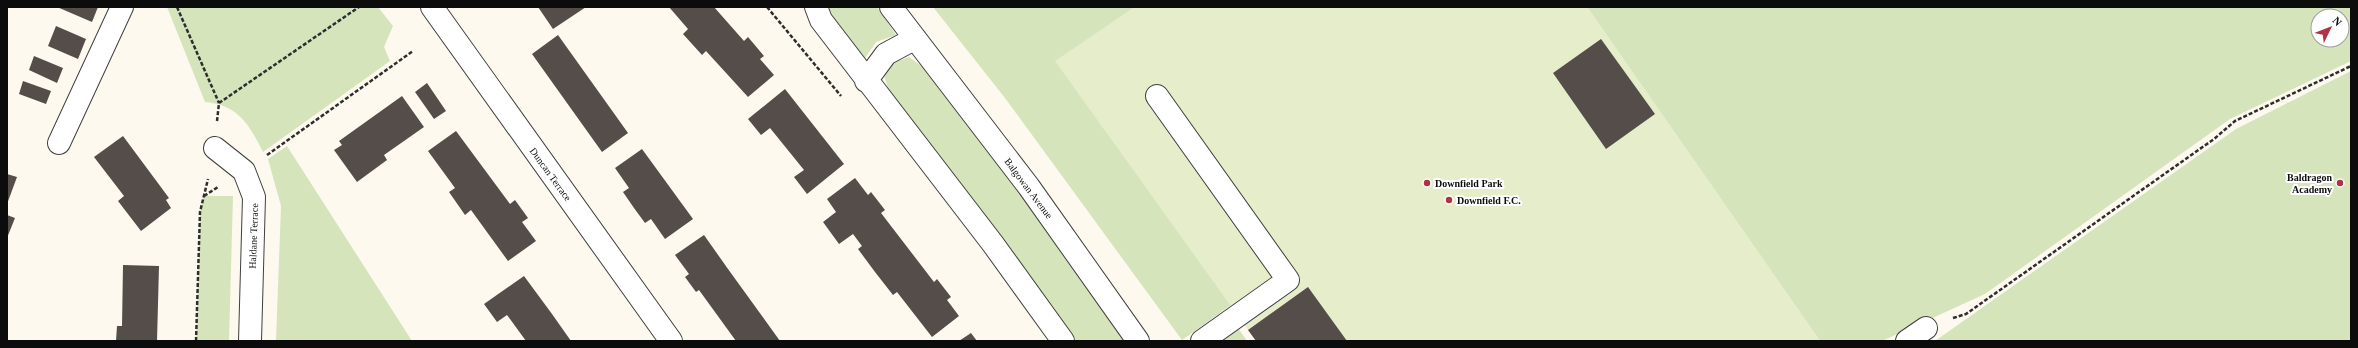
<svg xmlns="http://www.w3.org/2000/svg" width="2358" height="348" viewBox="0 0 2358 348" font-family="'Times New Roman',serif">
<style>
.green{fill:#d5e4bb;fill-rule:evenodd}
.pitch{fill:#e5edcb}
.building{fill:#544d4a}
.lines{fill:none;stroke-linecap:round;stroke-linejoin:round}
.minor-casing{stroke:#3f3f3f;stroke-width:24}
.path{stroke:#2e2e2e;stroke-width:2.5;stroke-dasharray:4 2;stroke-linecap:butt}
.minor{stroke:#fff;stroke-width:22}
.poi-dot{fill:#af3246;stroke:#fff;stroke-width:1.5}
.labels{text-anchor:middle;stroke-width:4;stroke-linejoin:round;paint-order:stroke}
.street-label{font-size:10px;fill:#0c0c0c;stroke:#fff}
.poi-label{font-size:10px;font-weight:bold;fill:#0c0c0c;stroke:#fff;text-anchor:start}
</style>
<rect width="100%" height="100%" fill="#fdf9ee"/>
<path class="green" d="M 167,7 L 378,7 L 393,26 L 384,47 L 390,61 L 263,152 C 249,124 238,105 205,102 Z
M 827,7 L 877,7 L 896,35 L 876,42 L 863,61 L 831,17 Z
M 933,7 L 1135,7 L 1056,61 L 1231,305 L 1182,340 L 1005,98 Z
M 1587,7 L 2351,7 L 2351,61 L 2230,119 L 1985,294 L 1882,341 L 1820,341 ZM 2318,16 L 2342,16 L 2342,40 L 2318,40 Z
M 909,57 L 927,70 L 1031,206 L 1128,341 L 1074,341 L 995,231 L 891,98 L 884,75 L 893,63 Z
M 2351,71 L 2351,341 L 1935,341 L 2236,129 Z
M 287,146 L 412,341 L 276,341 L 281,206 L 268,159 Z
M 204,196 L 233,196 L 229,341 L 196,341 L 200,212 Z
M 1238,328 L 1247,341 L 1220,341 Z"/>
<path class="pitch" d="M 1135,7 L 1587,7 L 1820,341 L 1256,341 L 1055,61 Z"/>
<path class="building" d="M 57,7 L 98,7 L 92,22 Z
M 538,7 L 586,7 L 553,29 Z
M 669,7 L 714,7 L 744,41 L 748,37 L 764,56 L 760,59 L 774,75 L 748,97 L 706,51 L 702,55 L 683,34 L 688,29 Z
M 56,26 L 86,39 L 78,59 L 48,46 Z
M 558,35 L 628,133 L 602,152 L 532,54 Z
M 1601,39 L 1655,114 L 1606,149 L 1553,73 Z
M 34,56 L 63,68 L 57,83 L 29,70 Z
M 23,81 L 51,91 L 46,104 L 19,94 Z
M 427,83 L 446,111 L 434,119 L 415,92 Z
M 785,89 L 844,164 L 807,194 L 794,177 L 804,170 L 770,128 L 761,135 L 748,119 Z
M 402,96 L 424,127 L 384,155 L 387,160 L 357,182 L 334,150 L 342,145 L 339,141 Z
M 456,131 L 510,204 L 515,200 L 528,218 L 522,222 L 536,241 L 508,261 L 471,210 L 465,215 L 449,192 L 455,188 L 428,151 Z
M 123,136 L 169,198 L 166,200 L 171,208 L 141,231 L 118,201 L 124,196 L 94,157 Z
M 642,149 L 693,219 L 665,239 L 651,219 L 645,223 L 634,208 L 623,192 L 629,188 L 615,168 Z
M 7,174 L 17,177 L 7,204 Z
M 855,178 L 868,195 L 871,192 L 885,210 L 881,213 L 934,282 L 937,279 L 951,297 L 947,300 L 959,316 L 932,337 L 897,292 L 893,295 L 875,272 L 858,249 L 862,246 L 853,234 L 839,244 L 823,222 L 836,212 L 827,199 Z
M 7,215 L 15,218 L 7,238 Z
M 704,235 L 728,269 L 780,341 L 736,341 L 699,290 L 696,292 L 685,277 L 689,274 L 675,255 Z
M 123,265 L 159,266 L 157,341 L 116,341 L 117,326 L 122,326 Z
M 524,276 L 552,314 L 571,341 L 526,341 L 507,315 L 497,322 L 484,304 Z
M 1308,287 L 1347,341 L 1256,341 L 1248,330 Z
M 971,333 L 977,341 L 959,341 Z"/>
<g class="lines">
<defs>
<path id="minor" d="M 432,7 L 671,341
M 816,7 L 821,20 L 993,244 L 1063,341
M 891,7 L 1029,187 L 1138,341
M 866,81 L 886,54 L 914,39
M 1157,96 L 1288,280 L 1202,341
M 59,143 L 122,7
M 215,148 L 244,171 L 254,197 L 250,341
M 1907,341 L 1926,328"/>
</defs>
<use href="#minor" class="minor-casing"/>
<path class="path" d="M 177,7 L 219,103
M 767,7 L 841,96
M 217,121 L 219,103 L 359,7
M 267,155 L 413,51
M 204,196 L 218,187
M 1953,318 L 1966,314 L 2214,139 L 2235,121 L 2351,66
M 196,341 L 200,212 L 208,179"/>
<use href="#minor" class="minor"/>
</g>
<g class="poi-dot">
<circle cx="1427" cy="183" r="4"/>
<circle cx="2340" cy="183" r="4"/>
<circle cx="1449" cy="200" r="4"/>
</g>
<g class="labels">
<g class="street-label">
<text transform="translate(551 174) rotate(54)" y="4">Duncan Terrace</text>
<text transform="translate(1029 188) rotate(53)" y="4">Balgowan Avenue</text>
<text transform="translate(253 236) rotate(-88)" y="4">Haldane Terrace</text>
</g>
<g class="poi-label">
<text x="2332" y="181" text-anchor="end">Baldragon<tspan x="2332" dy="12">Academy</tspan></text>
<text x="1435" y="187">Downfield Park</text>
<text x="1457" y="204">Downfield F.C.</text>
</g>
</g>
<rect width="2358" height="348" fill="none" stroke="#0c0c0c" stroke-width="16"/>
<g transform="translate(2330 28) rotate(47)"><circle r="19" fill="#ffffff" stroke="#9e9e9e"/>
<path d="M0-3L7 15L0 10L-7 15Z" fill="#af3246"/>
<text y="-6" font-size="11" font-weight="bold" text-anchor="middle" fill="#0c0c0c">N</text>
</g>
</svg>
